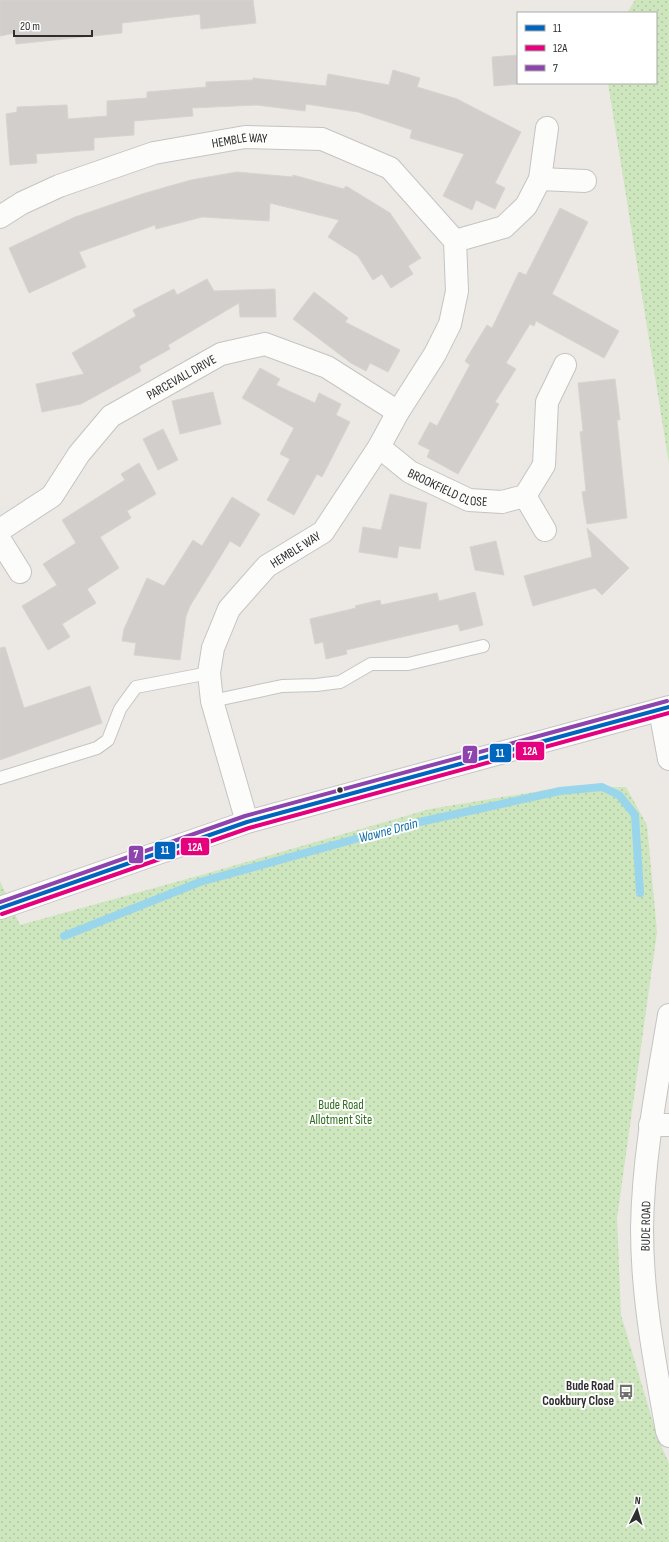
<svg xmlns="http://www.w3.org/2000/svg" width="669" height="1542" viewBox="0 0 669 1542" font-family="'Sofia Sans Condensed',sans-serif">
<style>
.green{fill:url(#green-dots)}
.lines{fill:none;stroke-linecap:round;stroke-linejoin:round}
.stream{stroke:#99d6ec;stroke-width:8}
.building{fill:#d1cecb;stroke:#d7d4d0}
.service-casing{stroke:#c5c4c5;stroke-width:14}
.minor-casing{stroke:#c5c4c5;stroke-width:24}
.tertiary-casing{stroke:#c5c4c5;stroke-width:24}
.service{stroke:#fcfcfb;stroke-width:12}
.minor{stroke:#fcfcfb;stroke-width:22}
.tertiary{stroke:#fcfcfb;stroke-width:22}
.bus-1-casing{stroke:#fff;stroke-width:7}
.bus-2-casing{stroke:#fff;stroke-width:7}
.bus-3-casing{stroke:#fff;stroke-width:7}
.bus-1{stroke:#0065bd;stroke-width:4}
.bus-2{stroke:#e5007d;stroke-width:4}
.bus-3{stroke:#8e44ad;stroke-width:4}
.bus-dot{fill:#2e2e2e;stroke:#fff;stroke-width:1.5}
.labels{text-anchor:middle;stroke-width:4;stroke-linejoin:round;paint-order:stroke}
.street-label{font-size:13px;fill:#2e2e2e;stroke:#fff}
.park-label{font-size:13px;fill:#2c6e1b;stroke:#fff}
.poi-label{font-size:13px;font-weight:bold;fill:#2e2e2e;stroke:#fff;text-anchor:end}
.water-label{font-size:14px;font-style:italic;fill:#0d6fa3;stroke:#fff}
.line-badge{stroke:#fff;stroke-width:1.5}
.badge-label{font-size:11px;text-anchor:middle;font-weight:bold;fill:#fff}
</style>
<defs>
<pattern id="green-dots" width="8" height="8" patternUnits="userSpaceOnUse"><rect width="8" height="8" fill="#cee6be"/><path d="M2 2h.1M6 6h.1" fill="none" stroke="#b1c6a4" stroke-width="1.8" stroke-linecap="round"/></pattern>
</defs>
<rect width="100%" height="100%" fill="#ece8e4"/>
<path class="green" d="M 635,0 L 669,0 L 669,464 L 608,83 L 656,83 L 656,13 L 627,13 Z
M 564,787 L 626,787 L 647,825 L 657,932 L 617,1218 L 621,1315 L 658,1439 L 669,1463 L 669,1542 L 0,1542 L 0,881 L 20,925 L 205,874 L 430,809 Z"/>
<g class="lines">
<path class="stream" d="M 64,936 L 200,882 L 406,825 L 560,791 L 602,787 L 619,795 L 635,815 L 640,893"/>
</g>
<path class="building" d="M 0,0 L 253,0 L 256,23 L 201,29 L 200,14 L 122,23 L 122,33 L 16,44 L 15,33 L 0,36 Z
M 518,55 L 518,84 L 494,86 L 492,57 Z
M 393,70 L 420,78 L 417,87 L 457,99 L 521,132 L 495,183 L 505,188 L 495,209 L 476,200 L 472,210 L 443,196 L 464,154 L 410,138 L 412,130 L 358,112 L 306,104 L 305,111 L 257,105 L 192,108 L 193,116 L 134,121 L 134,135 L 94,138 L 94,150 L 36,154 L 37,163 L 10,165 L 6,114 L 17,112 L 17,107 L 67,105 L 68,119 L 107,116 L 107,101 L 147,98 L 147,92 L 206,87 L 206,82 L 253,80 L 253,78 L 326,86 L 328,74 L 389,85 Z
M 237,172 L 293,177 L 293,175 L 344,189 L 346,186 L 390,213 L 421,258 L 408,266 L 413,274 L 391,288 L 382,274 L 373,280 L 358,256 L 328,237 L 339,220 L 270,203 L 269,221 L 202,217 L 156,229 L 155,225 L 79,252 L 86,267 L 29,293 L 9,248 L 75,217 L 142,194 L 191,180 Z
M 560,208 L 588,222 L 552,294 L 619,331 L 604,358 L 536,321 L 534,326 L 530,324 L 506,363 L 516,369 L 495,402 L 499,404 L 458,474 L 427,457 L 430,450 L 418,444 L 430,422 L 437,426 L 470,365 L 465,361 L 487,325 L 492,328 L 519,272 L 526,275 Z
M 207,279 L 214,291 L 275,289 L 276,317 L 240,317 L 239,303 L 168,345 L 170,349 L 139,366 L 141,371 L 81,404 L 42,412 L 36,384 L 84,374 L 72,353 L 136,316 L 133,310 L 174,289 L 177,295 Z
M 314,292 L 348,318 L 345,322 L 400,350 L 388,372 L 370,363 L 366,371 L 351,363 L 293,319 Z
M 260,368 L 280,379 L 276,385 L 315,403 L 319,393 L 341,404 L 336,415 L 350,422 L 322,477 L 317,474 L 294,515 L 267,500 L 290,459 L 280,454 L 294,428 L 242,398 Z
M 615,379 L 620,420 L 617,420 L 627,518 L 587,524 L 582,492 L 586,491 L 580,432 L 583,431 L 578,383 Z
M 213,392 L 221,424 L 180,434 L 172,401 Z
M 163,429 L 178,460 L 158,470 L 143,439 Z
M 139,463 L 156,494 L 127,511 L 131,518 L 100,537 L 119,568 L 87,589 L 96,603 L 62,624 L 70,637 L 48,650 L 22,606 L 57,585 L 43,564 L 76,543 L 62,520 L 125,480 L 121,474 Z
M 390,494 L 427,503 L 420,549 L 399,546 L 397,558 L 359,552 L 363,527 L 381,530 Z
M 232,497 L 260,514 L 240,547 L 230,541 L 190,606 L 186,616 L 180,660 L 134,655 L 136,643 L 122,641 L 124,629 L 147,578 L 164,586 L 193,540 L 202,546 Z
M 587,528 L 629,568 L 602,595 L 595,588 L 533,606 L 524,576 L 592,557 Z
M 496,541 L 504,575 L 475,570 L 470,547 Z
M 475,592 L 483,625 L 460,631 L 458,624 L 346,650 L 347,654 L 326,659 L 323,642 L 315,644 L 310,619 L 356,608 L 355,606 L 380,600 L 381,605 L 437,593 L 439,601 Z
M 5,647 L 24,708 L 90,686 L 102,723 L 0,760 L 0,648 Z"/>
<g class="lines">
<defs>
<path id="service" d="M 212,701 L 282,686 L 316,685 L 340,682 L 371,664 L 408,664 L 483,646
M 0,778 L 97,748 L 108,740 L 120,709 L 136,687 L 209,673"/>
<g id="minor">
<path d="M 540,179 L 585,181"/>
<path id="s1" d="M 0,217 L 22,203 L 59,186 L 154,153 L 245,137 L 322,139 L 390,168 L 455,241 L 457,291 L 450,324 L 435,354 L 398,412 L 379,447 L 323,532 L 267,566 L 229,609 L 213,648 L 209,673 L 212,701 L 247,822"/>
<path d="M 455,241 L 504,227 L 526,206 L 540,179 L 547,128"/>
<path id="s2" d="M 379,447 L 410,472 L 469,500 L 502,502 L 525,496 L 544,465 L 547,402 L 565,365"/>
<path d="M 525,496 L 545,530"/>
<path id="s3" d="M 0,530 L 52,496 L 79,454 L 111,416 L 221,354 L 265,344 L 327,367 L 398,412"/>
<path d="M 0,540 L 20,572"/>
<path d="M 660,710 L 669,759"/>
<path d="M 669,1015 C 657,1086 643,1157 642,1229 C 642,1297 655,1364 667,1431 L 669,1436"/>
<path d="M 650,1125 L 669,1125"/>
</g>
<path id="tertiary" d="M 0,908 L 247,822 L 669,707"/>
</defs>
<use href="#service" class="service-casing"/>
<use href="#minor" class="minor-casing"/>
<use href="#tertiary" class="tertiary-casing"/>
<use href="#service" class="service"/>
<use href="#minor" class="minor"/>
<use href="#tertiary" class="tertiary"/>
<defs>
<path id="bus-1" d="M 0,908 L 247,822 L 669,707"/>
<path id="bus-2" d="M 2,914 L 249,828 L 669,713"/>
<path id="bus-3" d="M 0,902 L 245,816 L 667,701"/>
</defs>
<use href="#bus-1" class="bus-1-casing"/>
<use href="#bus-2" class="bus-2-casing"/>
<use href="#bus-3" class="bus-3-casing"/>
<use href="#bus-1" class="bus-1"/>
<use href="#bus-2" class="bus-2"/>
<use href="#bus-3" class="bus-3"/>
</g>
<defs>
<symbol id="bus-bare" viewBox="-9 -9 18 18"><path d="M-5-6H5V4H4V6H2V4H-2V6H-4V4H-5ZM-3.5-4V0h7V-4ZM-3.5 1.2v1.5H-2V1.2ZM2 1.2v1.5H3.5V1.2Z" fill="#706f6e" stroke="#fff" stroke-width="2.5" paint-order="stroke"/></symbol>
</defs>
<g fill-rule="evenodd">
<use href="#bus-bare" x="615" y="1381" width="22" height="22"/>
</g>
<circle class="bus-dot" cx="340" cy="790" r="3.5"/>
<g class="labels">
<g class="street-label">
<text dy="5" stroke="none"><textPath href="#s1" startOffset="254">HEMBLE WAY</textPath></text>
<text dy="5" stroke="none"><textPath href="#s3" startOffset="242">PARCEVALL DRIVE</textPath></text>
<text dy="5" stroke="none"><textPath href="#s2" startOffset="81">BROOKFIELD CLOSE</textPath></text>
<text transform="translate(295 549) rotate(-32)" y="5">HEMBLE WAY</text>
<text transform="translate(645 1226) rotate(-89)" y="5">BUDE ROAD</text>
</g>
<g class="park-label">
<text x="341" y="1109">Bude Road<tspan x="341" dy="15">Allotment Site</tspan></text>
</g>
<g class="poi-label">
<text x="614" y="1390">Bude Road<tspan x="614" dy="15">Cookbury Close</tspan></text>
</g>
<g class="water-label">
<text transform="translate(388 830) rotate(-15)" y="5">Wawne Drain</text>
</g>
</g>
<g class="line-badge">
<rect x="515" y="741" width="30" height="20" rx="4" fill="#e5007d"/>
<rect x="489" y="743" width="23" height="20" rx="4" fill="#0065bd"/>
<rect x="462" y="745" width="16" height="19" rx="4" fill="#8e44ad"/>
<rect x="180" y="837" width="30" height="19" rx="4" fill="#e5007d"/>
<rect x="154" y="841" width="22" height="19" rx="4" fill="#0065bd"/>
<rect x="128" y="845" width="16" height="19" rx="4" fill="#8e44ad"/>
</g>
<g class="badge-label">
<text x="530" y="755">12A</text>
<text x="500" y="757">11</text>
<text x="470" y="759">7</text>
<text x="195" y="851">12A</text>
<text x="165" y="854">11</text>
<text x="136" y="858">7</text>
</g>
<rect x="517" y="12" width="140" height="72" fill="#ffffff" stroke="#ababab"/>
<rect x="525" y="25" width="20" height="6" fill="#0065bd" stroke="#ababab"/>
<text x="553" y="32" font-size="12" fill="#2e2e2e">11</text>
<rect x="525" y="45" width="20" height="6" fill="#e5007d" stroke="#ababab"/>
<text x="553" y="52" font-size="12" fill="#2e2e2e">12A</text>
<rect x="525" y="65" width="20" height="6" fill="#8e44ad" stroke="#ababab"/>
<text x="553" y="72" font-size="12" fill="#2e2e2e">7</text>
<g transform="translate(637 1510) rotate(5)" stroke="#ffffff" stroke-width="3" paint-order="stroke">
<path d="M0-3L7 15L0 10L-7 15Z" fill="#2e2e2e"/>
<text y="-6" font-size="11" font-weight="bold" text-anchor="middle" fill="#2e2e2e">N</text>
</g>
<path d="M14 30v6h78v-6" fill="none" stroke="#2e2e2e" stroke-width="2"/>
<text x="20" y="30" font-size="12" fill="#2e2e2e" stroke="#ffffff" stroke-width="3" paint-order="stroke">20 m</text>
</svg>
